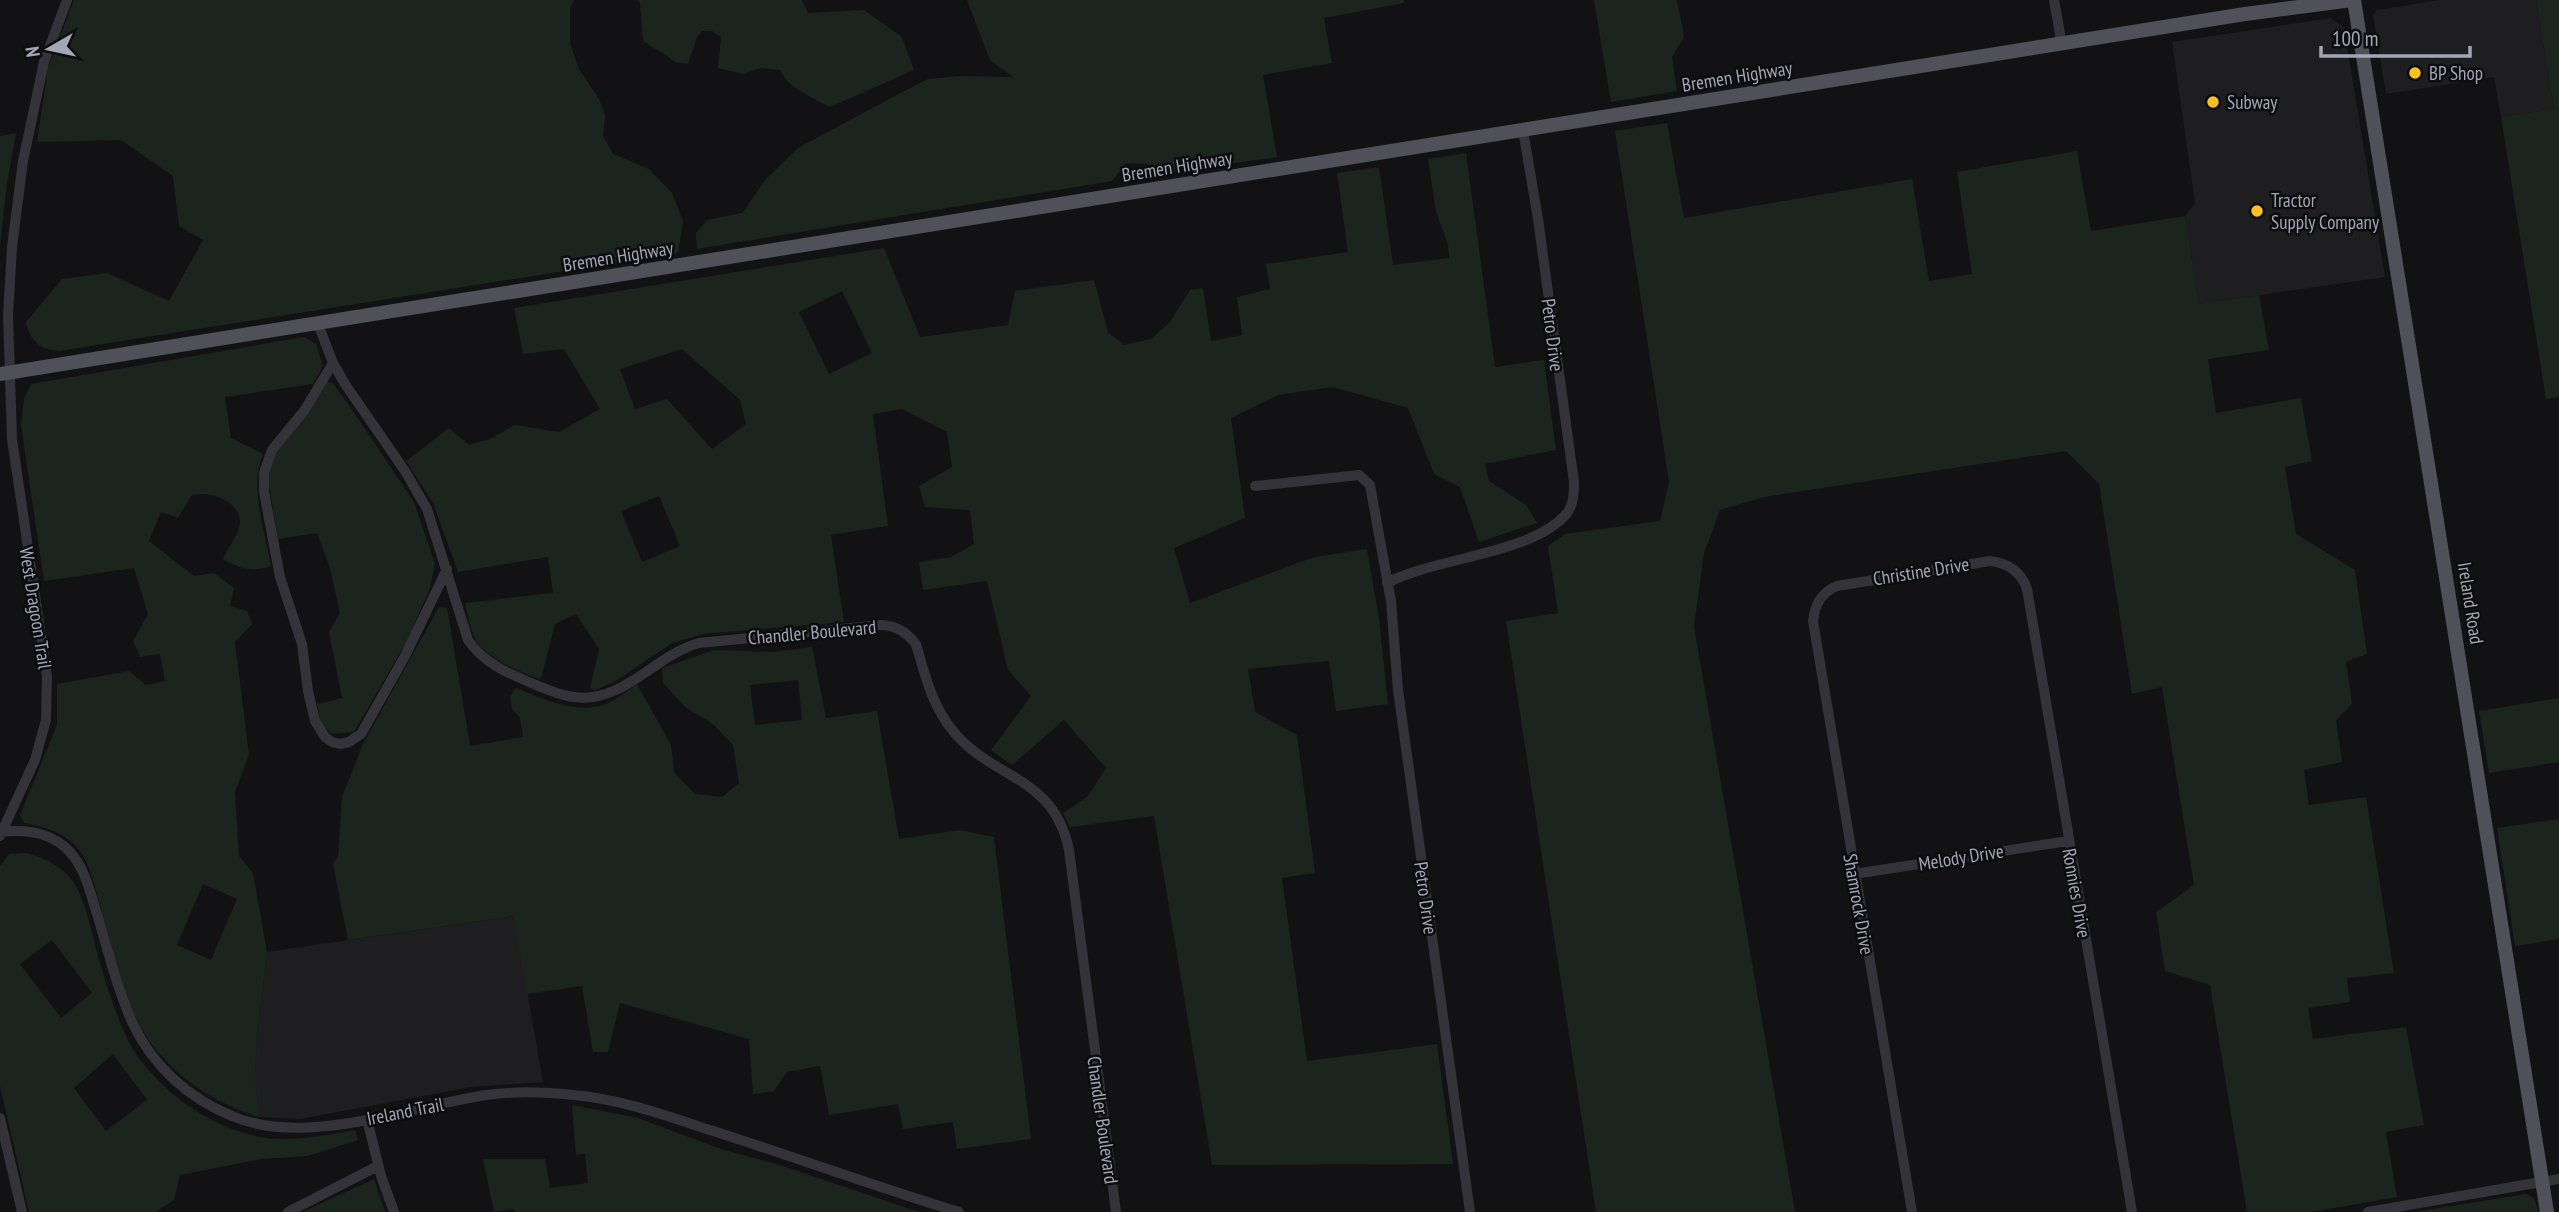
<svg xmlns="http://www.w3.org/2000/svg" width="2559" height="1212" viewBox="0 0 2559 1212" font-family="'PT Sans Narrow',sans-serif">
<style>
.built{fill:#1e1e21}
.green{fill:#1c241e;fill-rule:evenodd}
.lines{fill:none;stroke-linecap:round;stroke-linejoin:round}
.minor{stroke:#333339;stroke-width:10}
.major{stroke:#4f5058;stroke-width:14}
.poi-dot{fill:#fbc123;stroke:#0d0d0f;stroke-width:2.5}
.labels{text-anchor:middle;stroke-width:5;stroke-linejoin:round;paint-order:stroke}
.poi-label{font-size:19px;fill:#a3a7b5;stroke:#0d0d0f;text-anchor:start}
.street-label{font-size:19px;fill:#a3a7b5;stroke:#0d0d0f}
</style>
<rect width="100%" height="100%" fill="#121214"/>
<path class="built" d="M 2439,0 L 2536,0 L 2554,109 L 2501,117 L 2494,77 L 2386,94 L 2373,15 L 2377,10 Z
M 2331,18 L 2344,28 L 2385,277 L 2199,304 L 2185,216 L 2195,203 L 2172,42 Z
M 514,916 L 543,1082 L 471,1087 L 300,1119 L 259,1117 L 255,1079 L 257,1035 L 267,952 Z"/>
<path class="green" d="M 74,0 L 574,0 L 570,8 L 570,44 L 579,69 L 599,99 L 605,115 L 603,136 L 613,154 L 649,169 L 672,193 L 683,221 L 678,253 L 59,351 C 40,350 30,341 26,322 L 62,279 L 107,273 L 169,301 L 203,240 L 179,226 L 173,176 L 121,140 L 37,142 L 48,68 Z
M 638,0 L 802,0 L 808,13 L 864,10 L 902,37 L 914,70 L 830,107 C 825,106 795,88 790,84 C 786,81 783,74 780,70 L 760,68 L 743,74 L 718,68 L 721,37 L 712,31 L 702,31 L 697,37 L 688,64 L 676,62 L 643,41 L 640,2 Z
M 967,0 L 1404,0 L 1404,3 L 1324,18 L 1332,63 L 1263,75 L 1277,157 L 1167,173 L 1147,164 L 1126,163 L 1112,181 L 697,249 L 696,233 L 707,220 L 742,213 L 766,179 L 798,148 L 889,99 L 928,79 L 960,76 L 1013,77 L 990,60 Z
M 1594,0 L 1677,0 L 1684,37 L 1672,57 L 1677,91 L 1611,102 Z
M 2536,0 L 2559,0 L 2559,397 L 2546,399 L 2501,117 L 2554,109 Z
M 1667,123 L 1684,218 L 1912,179 L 1929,281 L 1972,274 L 1957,172 L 2077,151 L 2091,231 L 2185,216 L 2199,304 L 2259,295 L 2269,350 L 2208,359 L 2216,413 L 2301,398 L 2312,461 L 2285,467 L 2296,534 L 2355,570 L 2367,654 L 2346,662 L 2352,704 L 2336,720 L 2342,762 L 2304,770 L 2309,805 L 2366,797 L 2394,973 L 2347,978 L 2350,1002 L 2308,1008 L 2313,1039 L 2406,1027 L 2424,1125 L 2386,1132 L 2397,1197 L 2312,1212 L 2247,1212 L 2210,985 L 2165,971 L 2156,912 L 2194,885 L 2162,687 L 2132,694 L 2099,484 L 2066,451 L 1764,497 L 1720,510 L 1704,553 L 1694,627 L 1795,1212 L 1596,1212 L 1506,621 L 1558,613 L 1548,546 L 1565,534 L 1660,521 L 1669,482 L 1615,131 Z
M 16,133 L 7,183 L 0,246 L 0,136 Z
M 1466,153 L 1495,367 L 1544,360 L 1556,450 L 1485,464 L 1489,481 L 1526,505 L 1537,523 L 1479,542 L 1460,487 L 1434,474 L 1408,408 L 1333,387 L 1278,395 L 1231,418 L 1245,518 L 1174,548 L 1190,603 L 1314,557 L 1367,549 L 1379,618 L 1388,704 L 1336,711 L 1329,661 L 1248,669 L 1255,712 L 1297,735 L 1315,873 L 1282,878 L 1307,1061 L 1437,1044 L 1453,1164 L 1212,1165 L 1154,816 L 1070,827 L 1063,813 L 1088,796 L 1106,768 L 1064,720 L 1012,765 L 991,750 L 1031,696 L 1008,670 L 987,581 L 923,590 L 919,562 L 951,557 L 974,544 L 970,510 L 925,507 L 919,486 L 952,467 L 947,432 L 902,409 L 873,414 L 888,526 L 831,535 L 844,622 L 703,634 L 672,643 L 616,681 L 595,690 L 590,688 L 599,649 L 576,614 L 555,624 L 541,679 C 522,673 488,659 477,642 C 470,631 468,615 465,603 L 553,593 L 548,557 L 458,572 L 433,503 L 406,461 L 449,428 L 469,445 L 490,439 L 515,425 L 559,432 L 600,409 L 564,349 L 523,354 L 514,308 L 884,248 L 920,337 L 1008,325 L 1015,291 L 1094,280 L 1108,332 L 1124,345 L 1151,339 L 1170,322 L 1190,290 L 1203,288 L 1211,341 L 1242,335 L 1237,297 L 1270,289 L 1266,264 L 1348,252 L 1337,173 L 1379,167 L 1393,265 L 1449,258 L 1448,245 L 1436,212 L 1428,159 ZM 842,291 L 872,353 L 829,374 L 799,312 ZM 682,349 L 740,400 L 746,424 L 712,449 L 667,399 L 635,409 L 620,369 ZM 659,496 L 680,546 L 642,562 L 621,511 Z
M 304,337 L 316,344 L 323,366 L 313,384 L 225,397 L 231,438 L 263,454 C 249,487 265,531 271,566 C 251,573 240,568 223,559 C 227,550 237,536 239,528 C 246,503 211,490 192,495 L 178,518 L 161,512 L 149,541 L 194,576 L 214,573 L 234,588 L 230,606 L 247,611 L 252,624 L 235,642 L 249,755 L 235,792 L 239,856 L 253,873 L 267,952 L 257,1035 L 255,1079 L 259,1117 C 206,1101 158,1066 134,1014 C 118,981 110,938 99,901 C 93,880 88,854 69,840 C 56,830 40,826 24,823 L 20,815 L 57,725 L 57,684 L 129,671 L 146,685 L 165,681 L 160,654 L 140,657 L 133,641 L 148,614 L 134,568 L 44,581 L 21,425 L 24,399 L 31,384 ZM 203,884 L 237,899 L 211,960 L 177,945 Z
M 327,382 L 333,383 L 355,414 L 414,502 L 435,564 L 430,588 L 407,641 L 354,732 L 331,734 L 321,723 L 317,704 L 342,698 L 329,632 L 340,613 L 330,568 L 317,533 L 278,539 L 268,481 L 271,459 L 305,417 Z
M 439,607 L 447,608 L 470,746 L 523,737 L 520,718 L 512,709 L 510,697 L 515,688 C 542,698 574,714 603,705 C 615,701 627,691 637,684 L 671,745 L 674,772 L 695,794 L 722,797 L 739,783 L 733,745 L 713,724 L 685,707 L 663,683 L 662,668 L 714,650 L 774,652 L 812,647 L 826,718 L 877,711 L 899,839 L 960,830 L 994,837 L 1031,1139 L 957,1149 L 953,1122 L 903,1129 L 898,1104 L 829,1115 L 820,1066 L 787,1072 L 774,1091 L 753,1094 L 749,1039 L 620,1003 L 608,1052 L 593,1052 L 582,986 L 527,994 L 513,916 L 348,940 L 333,864 L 338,856 L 342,797 L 363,744 ZM 798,680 L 802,720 L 755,725 L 750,685 Z
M 2559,698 L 2559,762 L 2489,773 L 2479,711 Z
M 2559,819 L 2559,939 L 2515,946 L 2497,828 Z
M 27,853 C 46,858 68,869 77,888 C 89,912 94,944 102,970 C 111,998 123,1039 142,1062 C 171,1099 214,1128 260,1137 C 290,1143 325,1135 355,1130 L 358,1140 L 308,1156 L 261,1159 L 180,1175 L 174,1200 L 156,1212 L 29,1212 L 0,1086 L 0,866 L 9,854 ZM 52,940 L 92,993 L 61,1018 L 20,964 ZM 113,1054 L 147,1100 L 106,1131 L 74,1088 Z
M 572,1105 L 638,1118 L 721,1149 L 783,1166 L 919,1212 L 515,1212 L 514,1209 L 494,1212 L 483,1159 L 545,1159 L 550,1188 L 588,1183 L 585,1154 L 576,1155 Z
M 374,1179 L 385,1212 L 302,1212 Z
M 2526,1194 L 2534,1198 L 2539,1212 L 2414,1212 Z"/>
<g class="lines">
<path class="minor" d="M 2054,0 L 2062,45
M 318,324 L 333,363 L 345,384 L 405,471 L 427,509 L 468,640 C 483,662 505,672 529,682 C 543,688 559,695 574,697 C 623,704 655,655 699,643 L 882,625 C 897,626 906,632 916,644 C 925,675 932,706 953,731 C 994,781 1053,774 1069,850 L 1116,1212
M 333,363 L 304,411 L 272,450 L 264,473 L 264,492 L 280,577 L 302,644 L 308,691 L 315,721 L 325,737 L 332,742 L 340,744 L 349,742 L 361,734 L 405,656 L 447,569
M 1255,486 L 1359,475 L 1370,485 L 1391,601 L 1398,690 L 1470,1212
M 1387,583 C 1436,557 1534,554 1567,513 C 1574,504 1574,492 1574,482 L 1538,219 L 1523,130
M 0,832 C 25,829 51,832 69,851 C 85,868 90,892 97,914 C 108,950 117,989 133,1024 C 153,1066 188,1098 232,1116 C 305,1148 410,1106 487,1095 C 515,1091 545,1092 573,1095 C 621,1099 667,1116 713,1131 C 795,1157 876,1187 959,1212
M 0,836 L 35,760 L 46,720 L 47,677 L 12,439 L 8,315 L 12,247 L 23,161 L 44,62 L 67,0
M 1854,874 L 2068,841
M 0,1118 L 22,1212
M 367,1119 L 381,1176 L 394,1212
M 288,1212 L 378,1166
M 1912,1212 L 1813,621 C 1815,604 1821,593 1837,586 L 1990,561 C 2008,563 2021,572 2027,589 L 2132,1212
M 2368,1212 L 2559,1179"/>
<path class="major" d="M 2354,0 L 2547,1212
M 0,374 L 2245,14 L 2352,0"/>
</g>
<g class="poi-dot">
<circle cx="2415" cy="73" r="7"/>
<circle cx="2213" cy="102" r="7"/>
<circle cx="2257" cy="211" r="7"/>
</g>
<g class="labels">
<g class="poi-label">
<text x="2429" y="80">BP Shop</text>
<text x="2227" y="109">Subway</text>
<text x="2271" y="207">Tractor<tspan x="2271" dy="22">Supply Company</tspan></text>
</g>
<g class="street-label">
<text transform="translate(1737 76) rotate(-9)" y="7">Bremen Highway</text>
<text transform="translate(1177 166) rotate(-9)" y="7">Bremen Highway</text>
<text transform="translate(618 256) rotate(-9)" y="7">Bremen Highway</text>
<text transform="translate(1553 335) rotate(83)" y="7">Petro Drive</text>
<text transform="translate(1921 571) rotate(-9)" y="7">Christine Drive</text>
<text transform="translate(2471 603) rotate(81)" y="7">Ireland Road</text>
<text transform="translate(36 608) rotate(81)" y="7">West Dragoon Trail</text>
<text transform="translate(812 632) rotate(-5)" y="7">Chandler Boulevard</text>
<text transform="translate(1961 857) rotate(-9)" y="7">Melody Drive</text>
<text transform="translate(2077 893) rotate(80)" y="7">Ronnies Drive</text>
<text transform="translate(1426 898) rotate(82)" y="7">Petro Drive</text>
<text transform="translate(1859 904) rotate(80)" y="7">Shamrock Drive</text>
<text transform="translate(405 1111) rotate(-11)" y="7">Ireland Trail</text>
<text transform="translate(1103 1120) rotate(82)" y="7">Chandler Boulevard</text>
</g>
</g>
<g transform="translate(49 49) rotate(261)" stroke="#0d0d0f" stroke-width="5" paint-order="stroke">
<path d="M0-5L12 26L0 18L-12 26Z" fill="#a3a7b5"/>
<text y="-10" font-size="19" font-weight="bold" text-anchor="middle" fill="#a3a7b5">N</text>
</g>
<path d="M2321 46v10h149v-10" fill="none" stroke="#a3a7b5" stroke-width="3.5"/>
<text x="2332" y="46" font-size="21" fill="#a3a7b5" stroke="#0d0d0f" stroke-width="5" paint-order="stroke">100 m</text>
</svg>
